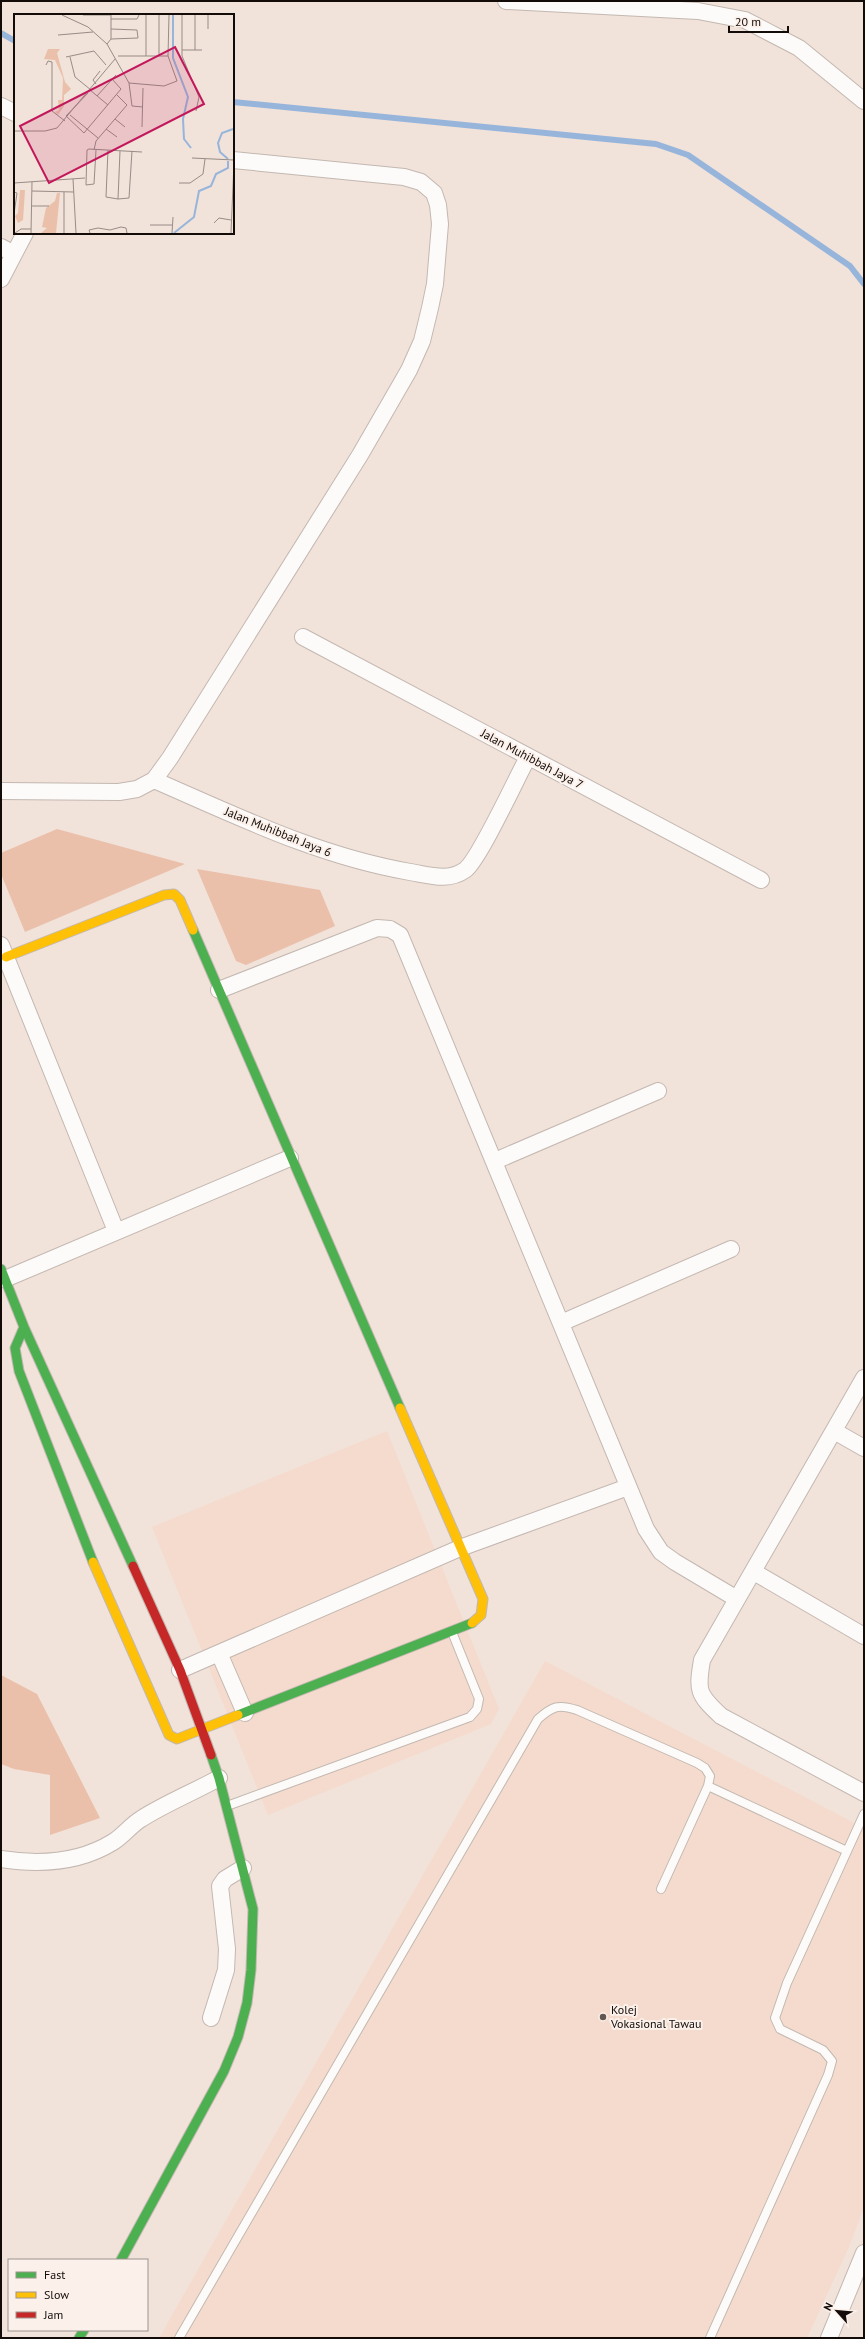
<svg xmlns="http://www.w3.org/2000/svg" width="865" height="2339" viewBox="0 0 865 2339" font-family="'PT Sans',sans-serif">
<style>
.built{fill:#f5dbcd}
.green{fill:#eac0aa}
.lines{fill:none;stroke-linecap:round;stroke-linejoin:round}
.stream{stroke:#97b5db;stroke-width:6}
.lane-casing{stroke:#c3b8b1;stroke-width:10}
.street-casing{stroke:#c3b8b1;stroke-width:18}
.fast-casing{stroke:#c3b8b1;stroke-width:11}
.slow-casing{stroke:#c3b8b1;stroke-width:11}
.jam-casing{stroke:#c3b8b1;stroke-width:11}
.lane{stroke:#fdfbf9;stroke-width:8}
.street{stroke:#fdfbf9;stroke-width:16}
.fast{stroke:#4caf50;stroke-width:9}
.slow{stroke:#ffc107;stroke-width:9}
.jam{stroke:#c62828;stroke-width:9}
.poi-dot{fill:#615651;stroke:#fbf0ea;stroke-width:1.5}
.labels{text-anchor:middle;stroke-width:4;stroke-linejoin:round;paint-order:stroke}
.street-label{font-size:12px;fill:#130b07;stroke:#fbf0ea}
.poi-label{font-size:12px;fill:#130b07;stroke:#fbf0ea;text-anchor:start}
.inset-river{fill:none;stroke:#97b5db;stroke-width:2}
.inset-road{fill:none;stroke:#988c86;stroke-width:1}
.view{fill:#c2185b;fill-opacity:0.15;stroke:#c2185b;stroke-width:2}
.inset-edge{fill:none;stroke:#130b07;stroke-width:2}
</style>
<rect width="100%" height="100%" fill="#f1e2da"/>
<path class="built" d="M 387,1431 L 499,1709 L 491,1724 L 268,1815 L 152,1527 Z
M 545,1661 L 864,1828 L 864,2207 L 849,2247 L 807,2338 L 159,2338 Z"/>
<path class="green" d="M 57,829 L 185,864 L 25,932 L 1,874 L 1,853 Z
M 197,869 L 320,890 L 335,926 L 246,965 L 236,961 Z
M 1,1675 L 37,1694 L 100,1818 L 50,1835 L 50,1775 L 14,1769 L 1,1764 Z"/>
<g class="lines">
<path class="stream" d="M 1,33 L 15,41
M 233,102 L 656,144 L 688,155 L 850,266 L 864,284"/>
<defs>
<path id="lane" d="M 708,1786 L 847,1851
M 227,1806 L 470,1717 L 477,1709 L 479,1699 L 452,1632
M 179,2338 L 538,1719 C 553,1706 558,1704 577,1710 L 697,1763 L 705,1768 L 710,1776 L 708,1786 L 661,1889
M 710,2338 L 828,2075 L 832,2061 L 823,2050 L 780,2029 L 775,2018 L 787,1983 L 864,1814"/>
<path id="street" d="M 506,1 L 698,11 L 745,20 L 799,48 L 864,101
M 1,106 L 15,113
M 1,247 L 14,254
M 1,279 L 25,233
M 303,637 L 761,880
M 154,780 C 239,817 318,856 410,872 C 429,875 448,882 465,870 C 479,860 517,777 528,757
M 1,791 L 119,792 L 137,789 L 154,780 L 170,758 L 360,455 L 409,370 L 422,341 L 430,308 L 435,284 L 440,224 L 438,205 L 434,193 L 421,182 L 404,177 L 233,160
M 1,945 L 116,1231
M 219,990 L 377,928 L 390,929 L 400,935 L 646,1529 L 661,1552 L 675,1562 L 737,1599
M 495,1161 L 658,1091
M 5,1279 L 290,1158
M 561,1323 L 731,1249
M 864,1378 L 702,1660 C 697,1690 697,1694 721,1716 L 864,1793
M 834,1431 L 864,1448
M 754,1572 L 864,1636
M 219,1653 L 245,1713
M 180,1670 L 460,1548 L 628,1487
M 1,1859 C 39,1865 79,1863 113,1842 C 123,1836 131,1825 141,1819 C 166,1803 194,1792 219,1778
M 211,2018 L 226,1970 L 227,1949 L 220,1886 L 225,1879 L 243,1868
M 829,2338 L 864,2253"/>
<path id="fast" d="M 193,930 L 400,1408
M 1,1269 L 24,1327 L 133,1566
M 24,1327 L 15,1348 L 19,1371 L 93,1562
M 238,1715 L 472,1623
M 121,2260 L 224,2071 L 238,2037 L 247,2003 L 251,1970 L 253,1909 L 219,1778 L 211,1755
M 79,2338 L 84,2330"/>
<path id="slow" d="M 6,957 L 164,895 L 174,894 L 180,900 L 193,930
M 400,1408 L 483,1599 L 481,1615 L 472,1623
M 93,1562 L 169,1735 L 177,1739 L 238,1715"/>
<path id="jam" d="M 133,1566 L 180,1670 L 211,1755"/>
</defs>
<use href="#lane" class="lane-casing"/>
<use href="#street" class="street-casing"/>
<use href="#fast" class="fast-casing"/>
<use href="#slow" class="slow-casing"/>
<use href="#jam" class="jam-casing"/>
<use href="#lane" class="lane"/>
<use href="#street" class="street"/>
<use href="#fast" class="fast"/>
<use href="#slow" class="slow"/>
<use href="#jam" class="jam"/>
</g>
<circle class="poi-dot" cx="603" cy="2017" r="4"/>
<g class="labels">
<g class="street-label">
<text transform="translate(532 759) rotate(28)" y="4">Jalan Muhibbah Jaya 7</text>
<text transform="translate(278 832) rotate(22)" y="4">Jalan Muhibbah Jaya 6</text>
</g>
<g class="poi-label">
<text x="611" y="2014">Kolej<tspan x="611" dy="14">Vokasional Tawau</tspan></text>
</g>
</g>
<g transform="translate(14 14)">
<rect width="220" height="220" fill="#f1e2da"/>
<path d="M 34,35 L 46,35 L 43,39 L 51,68 L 57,75 L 50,81 L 50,92 L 44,101 L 41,98 L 45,96 L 44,86 L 48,86 L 49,64 L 41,46 L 30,45 ZM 6,176 L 11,176 L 9,206 L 4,209 L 1,202 L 4,199 ZM 43,179 L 46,179 L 42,219 L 27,219 L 33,214 L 28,213 L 32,194 L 41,187 Z" fill="#eac0aa"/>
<path class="inset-river" d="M 159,1 L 159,44 L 174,83 L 169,105 L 170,125 L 177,134M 214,145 L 206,138 L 204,129 L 208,119 L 219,115M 160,219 L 180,203 L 185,177 L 197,172 L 202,160 L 214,154 L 214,147"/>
<path class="inset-road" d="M 48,1 L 74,13 L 93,30 L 115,69 L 150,72 L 163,67 L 154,42 L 155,1M 69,1 L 97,1M 168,1 L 168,42 L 185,83 L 182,97M 97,5 L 123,5 L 125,1M 194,15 L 194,1M 44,21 L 79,18M 97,25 L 124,24 L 123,16 L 97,15M 93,30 L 97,25 L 97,1M 168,36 L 188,36M 181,36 L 181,1M 104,42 L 154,42M 132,42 L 132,1M 145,42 L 145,1M 52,43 L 80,37 L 92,51M 56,43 L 61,63 L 77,76M 32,51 L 34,47 L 38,48 L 38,97 L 51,107M 115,69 L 118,92 L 129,93M 82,70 L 79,66 L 86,57M 76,76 L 94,91M 74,79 L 52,102 L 70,119 L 107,75 L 98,65M 83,82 L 102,61M 56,101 L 84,124M 101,105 L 111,113M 128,113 L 129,74M 92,115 L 103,123M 0,117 L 31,117 L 43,114 L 101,45M 80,136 L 82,127 L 113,91 L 103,81M 82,136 L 80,170 L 72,171 L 73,136 L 75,135 L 128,138M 94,136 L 92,183 L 104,185 L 115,184 L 118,137M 178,144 L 220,146M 59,165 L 62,219M 0,169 L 71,164M 165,169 L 176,169 L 189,160 L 191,145M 18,177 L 60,178M 0,178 L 3,179 L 0,200M 104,185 L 106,137M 18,192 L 35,192M 200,209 L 205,204 L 217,206M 136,211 L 158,211M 1,219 L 7,215 L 17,215M 17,219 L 18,168M 50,219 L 50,178M 76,219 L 75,216 L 84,214 L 96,216 L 107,213 L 112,214 L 113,219M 158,219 L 159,203M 217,219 L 220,148"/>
<path class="view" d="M 161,33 L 190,90 L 35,169 L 6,112 Z"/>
<rect width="220" height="220" class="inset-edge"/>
</g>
<rect width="865" height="2339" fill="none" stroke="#130b07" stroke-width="4"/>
<rect x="8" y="2259" width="140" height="72" fill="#fbf0ea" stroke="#9e948f"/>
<rect x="16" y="2272" width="20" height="6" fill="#4caf50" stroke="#9e948f"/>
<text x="44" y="2279" font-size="12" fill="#130b07">Fast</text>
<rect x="16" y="2292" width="20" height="6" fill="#ffc107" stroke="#9e948f"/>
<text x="44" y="2299" font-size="12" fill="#130b07">Slow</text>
<rect x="16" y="2312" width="20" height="6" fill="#c62828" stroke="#9e948f"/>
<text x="44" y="2319" font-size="12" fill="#130b07">Jam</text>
<g transform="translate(837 2311) rotate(297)" stroke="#fbf0ea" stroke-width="3" paint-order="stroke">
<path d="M0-3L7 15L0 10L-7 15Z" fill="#130b07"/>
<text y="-6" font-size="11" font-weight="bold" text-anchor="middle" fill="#130b07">N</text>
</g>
<path d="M729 26v6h59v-6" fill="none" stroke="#130b07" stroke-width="2"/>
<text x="735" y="26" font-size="12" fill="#130b07" stroke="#fbf0ea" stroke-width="3" paint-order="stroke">20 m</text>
</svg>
